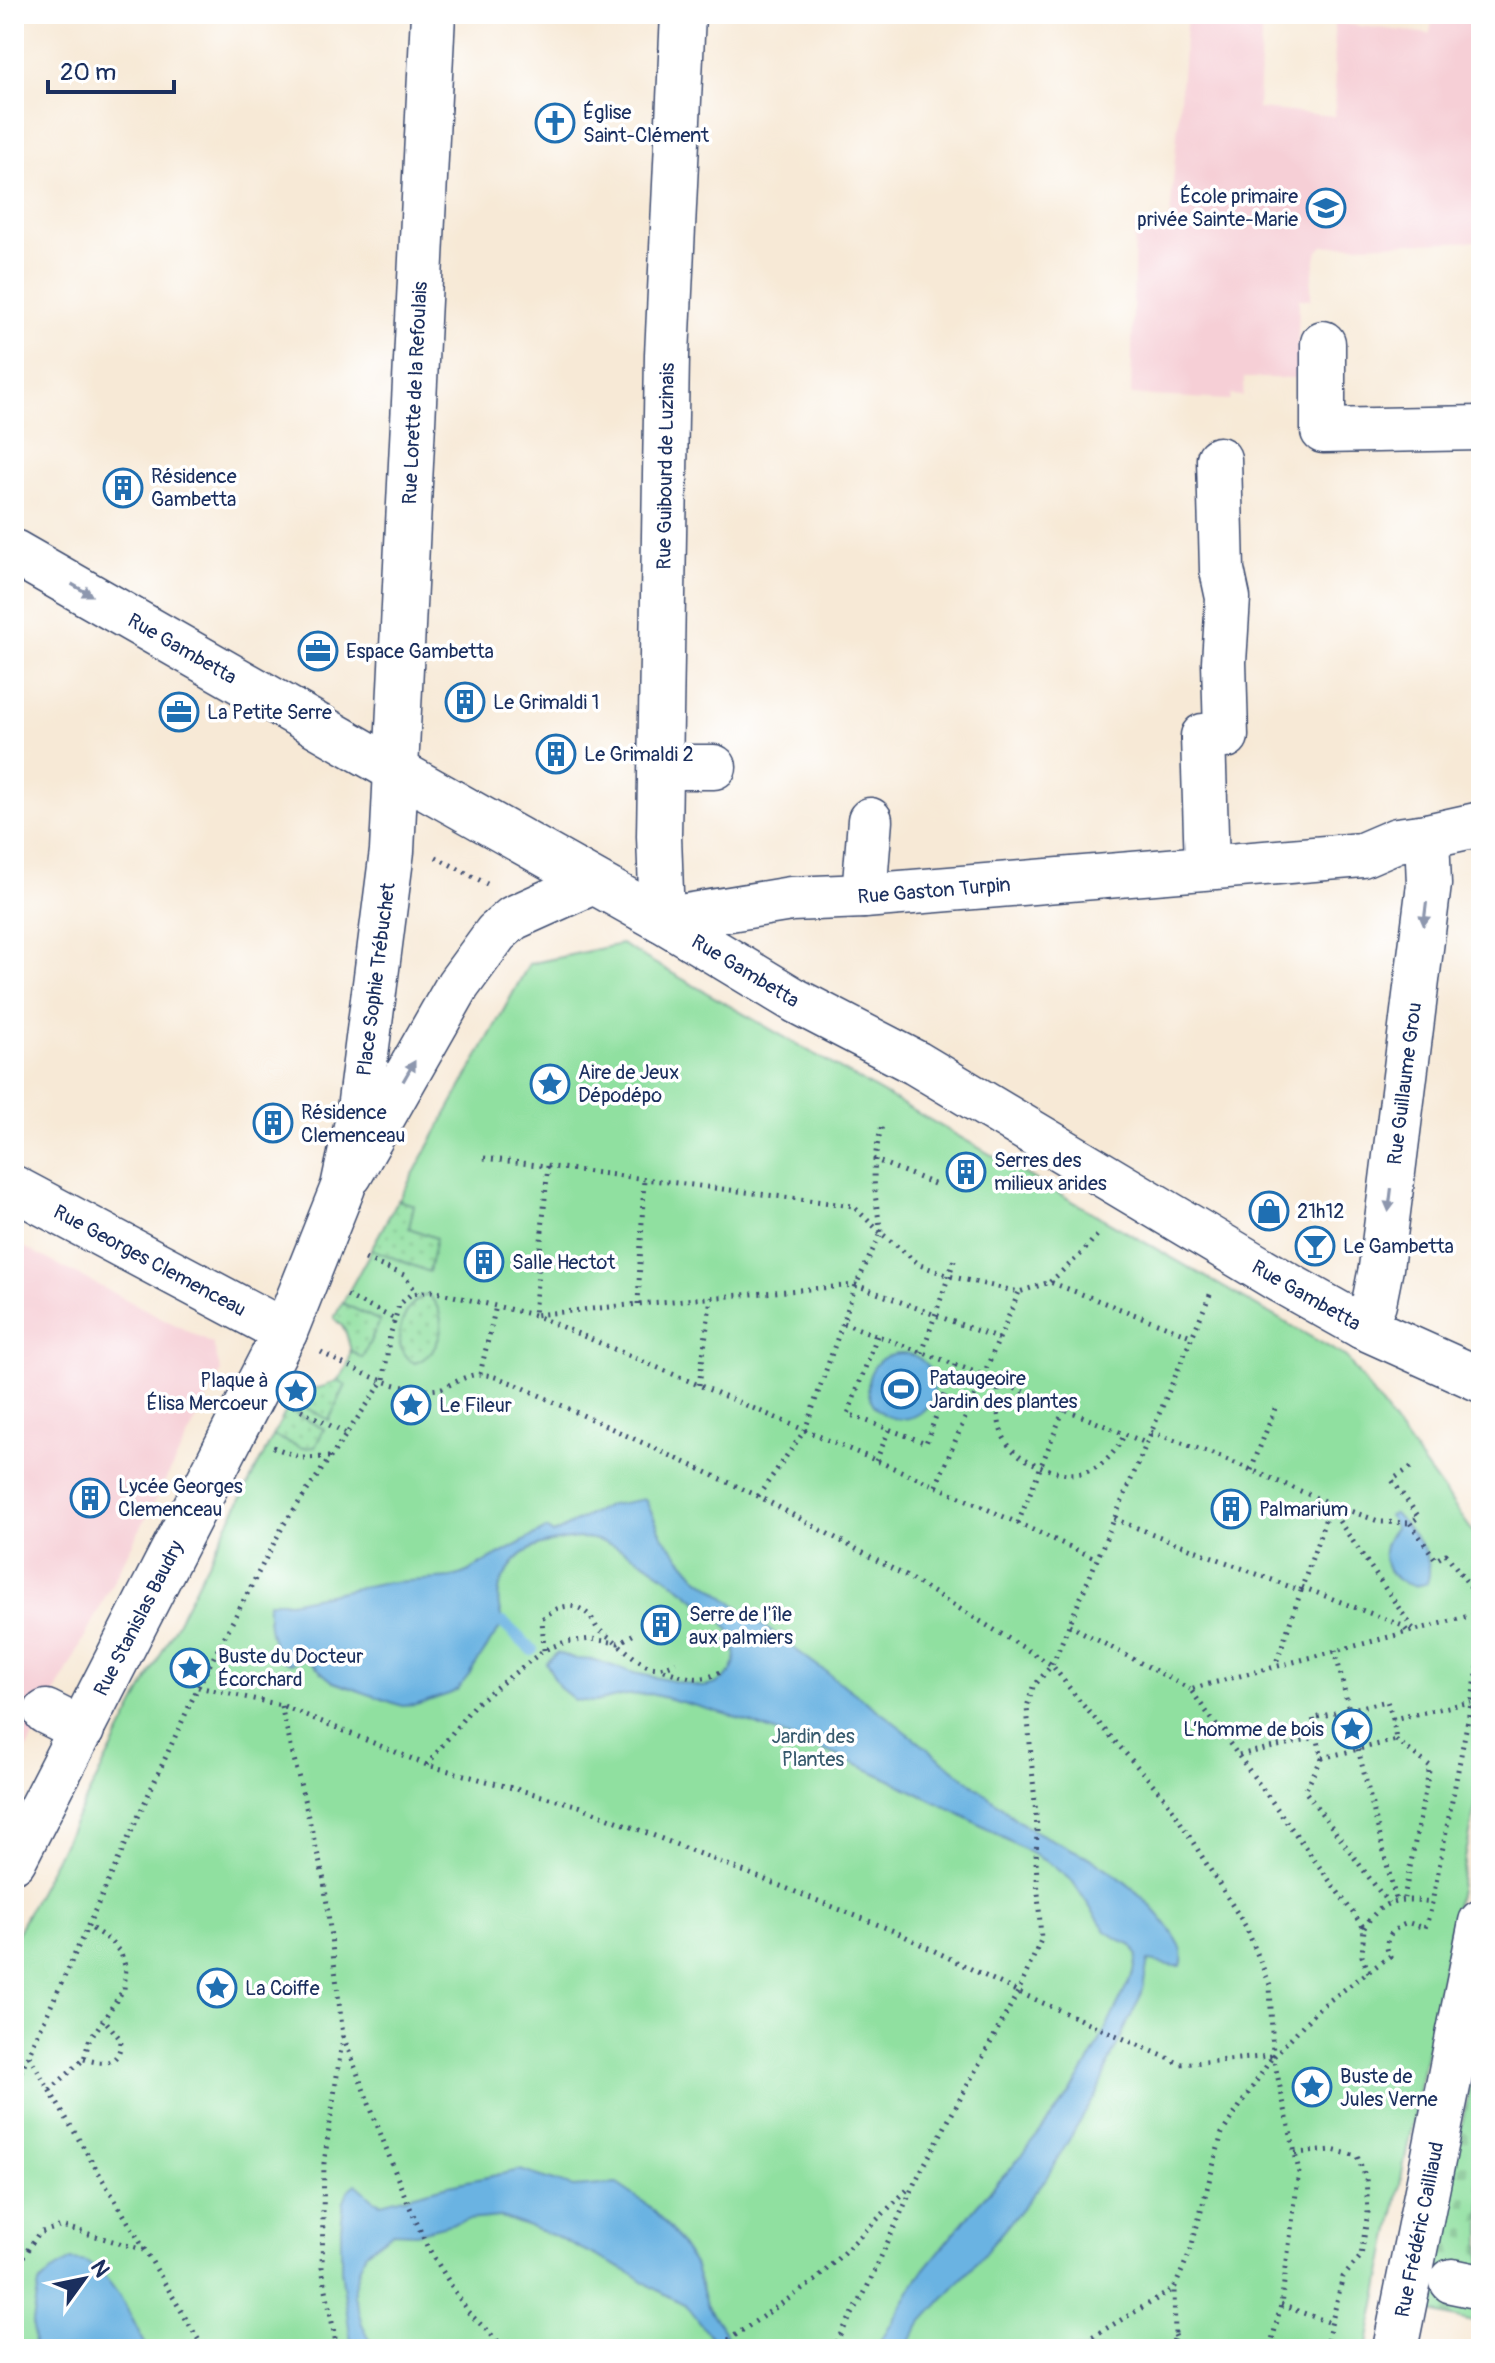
<svg xmlns="http://www.w3.org/2000/svg" width="1495" height="2363" viewBox="0 0 1495 2363" font-family="Pangolin,sans-serif">
<style>
.built{fill:#f6cfd6}
.cemetery{fill:url(#cemetery-stones);stroke:#56887f;stroke-width:2}
.park{fill:#90e0a0;stroke:#56887f;stroke-width:2}
.garden{fill:url(#garden-dots);stroke:#56887f;stroke-width:2}
.water{fill:#6bb3e2;stroke:#4371a0;stroke-width:2}
.lines{fill:none;stroke-linecap:round;stroke-linejoin:round}
.stream{stroke:#6bb3e2;stroke-width:12}
.minor-casing{stroke:#3c4b70;stroke-width:47}
.major-casing{stroke:#3c4b70;stroke-width:47}
.path{stroke:#3c4b70;stroke-width:5;stroke-dasharray:2 6;stroke-linecap:butt}
.minor{stroke:#fff;stroke-width:44}
.major{stroke:#fff;stroke-width:44}
.oneway{fill:#8d97ae}
.labels{text-anchor:middle;stroke-width:7;stroke-linejoin:round;paint-order:stroke}
.poi-label{font-size:20px;fill:#1b2f5e;stroke:#fff;text-anchor:start}
.street-label{font-size:20px;fill:#1b2f5e;stroke:#fff}
.park-label{font-size:20px;fill:#385b6e;stroke:#fff}
</style>
<defs>
<pattern id="cemetery-stones" width="16" height="16" patternUnits="userSpaceOnUse" patternTransform="scale(2)"><rect width="16" height="16" fill="#90e0a0"/><path d="M2 7V4a2 2 0 0 1 4 0v3zM10 15v-3a2 2 0 0 1 4 0v3z" fill="#7cc08c"/></pattern>
<pattern id="garden-dots" width="8" height="8" patternUnits="userSpaceOnUse" patternTransform="scale(2)"><rect width="8" height="8" fill="#90e0a0"/><path d="M2 2h.1M6 6h.1" fill="none" stroke="#7cc08c" stroke-width="1.8" stroke-linecap="round"/></pattern>
</defs>
<rect width="100%" height="100%" fill="#fff"/>
<filter id="ink" filterUnits="userSpaceOnUse"><feTurbulence type="fractalNoise" baseFrequency=".0125" numOctaves="2"/><feDisplacementMap in="SourceGraphic" scale="16" xChannelSelector="R" yChannelSelector="G"/><feConvolveMatrix kernelMatrix="1 2 1 2 8 2 1 2 1" color-interpolation-filters="sRGB"/></filter>
<filter id="wash" filterUnits="userSpaceOnUse"><feTurbulence type="fractalNoise" baseFrequency=".006" numOctaves="4" result="noise"/><feDisplacementMap in="SourceGraphic" scale="32" xChannelSelector="R" yChannelSelector="G"/><feGaussianBlur stdDeviation="1.8" result="paint"/><feColorMatrix in="noise" values="0 0 0 0 0 0 0 0 0 0 0 0 0 0 0 0 0 1.4 0 .05"/><feComposite in="paint" operator="in"/></filter>
<g filter="url(#wash)">
<rect width="100%" height="100%" fill="#f7e9d6"/>
<path class="built" d="M 1187,14 L 1262,14 L 1258,109 L 1335,116 L 1334,23 L 1430,34 L 1433,14 L 1481,14 L 1481,241 L 1323,246 L 1318,251 L 1311,283 L 1311,299 L 1299,299 L 1297,378 L 1244,378 L 1243,396 L 1230,395 L 1230,400 L 1132,395 L 1131,393 L 1135,226 L 1170,218 Z
M 14,1242 L 213,1344 L 221,1372 L 14,1774 Z"/>
<path class="cemetery" d="M 1481,2030 L 1481,2324 L 1424,2310 Z"/>
<path class="park" d="M 621,944 L 1346,1357 L 1481,1543 L 1481,1779 L 1367,2349 L 14,2349 L 14,1939 L 299,1386 C 343,1401 369,1346 334,1318 L 529,964 Z"/>
<path class="garden" d="M 398,1200 L 414,1205 L 409,1228 L 436,1238 L 429,1272 L 371,1249 Z
M 423,1296 L 429,1296 C 450,1315 442,1354 415,1363 C 387,1351 401,1307 423,1296 Z
M 342,1303 L 380,1321 L 362,1358 L 351,1351 L 345,1329 L 334,1318 Z
M 337,1380 L 346,1385 L 329,1420 L 292,1400 L 299,1386 C 313,1391 325,1388 337,1380 Z
M 287,1409 L 324,1429 L 315,1447 L 302,1448 L 273,1436 Z"/>
<path class="water" d="M868 1386a33 33 0 1 1 66 0a33 33 0 1 1-66 0Z
M 645,1499 L 663,1537 L 696,1576 L 891,1720 L 1002,1807 C 1024,1830 1058,1842 1086,1856 C 1119,1874 1147,1898 1169,1928 C 1178,1941 1186,1951 1181,1966 C 1170,1967 1159,1962 1148,1961 L 1142,1993 L 1110,2060 L 1097,2093 L 1045,2180 L 979,2260 L 922,2322 L 905,2349 L 873,2349 L 886,2333 L 919,2276 L 977,2205 L 1012,2167 L 1070,2094 L 1094,2053 L 1134,1972 L 1137,1955 L 1131,1944 L 1120,1940 L 1106,1931 L 1073,1882 L 1049,1863 L 958,1813 L 874,1772 L 821,1749 L 729,1715 L 674,1700 L 650,1694 L 626,1695 L 594,1702 L 575,1700 L 560,1688 L 546,1663 L 557,1653 L 576,1659 L 594,1660 L 634,1673 L 702,1687 C 739,1683 744,1650 724,1623 C 689,1595 629,1540 583,1538 C 572,1538 562,1540 552,1542 C 537,1545 525,1550 515,1561 C 498,1581 494,1598 503,1623 L 468,1676 L 457,1690 L 449,1694 L 416,1705 L 402,1706 L 334,1682 C 322,1675 318,1666 305,1659 L 291,1663 L 283,1661 C 270,1643 267,1624 268,1602 L 290,1602 L 381,1583 L 451,1578 L 467,1572 L 546,1529 L 553,1534 L 606,1506 Z
M 1394,1513 C 1411,1531 1437,1556 1427,1583 C 1408,1592 1381,1574 1384,1551 C 1385,1543 1390,1534 1395,1528 L 1389,1515 Z
M 520,2170 L 573,2187 L 617,2184 L 645,2203 L 671,2230 L 694,2264 L 706,2305 L 736,2349 L 724,2349 L 711,2337 L 686,2305 L 653,2288 L 633,2274 L 555,2236 L 501,2217 L 466,2220 L 416,2233 L 393,2232 L 366,2252 L 360,2266 L 354,2287 L 354,2295 L 362,2324 L 375,2349 L 352,2349 L 341,2270 L 341,2228 L 344,2201 L 348,2191 L 356,2184 L 374,2200 L 381,2203 L 449,2185 Z
M 71,2260 C 77,2261 84,2260 89,2264 C 118,2282 132,2321 148,2349 L 34,2349 L 33,2322 L 39,2284 L 51,2272 Z"/>
<g class="lines">
<path class="stream" d="M 503,1623 L 532,1650"/>
</g>
</g>
<g filter="url(#ink)">
<g class="lines">
<defs>
<g id="minor">
<path d="M 1323,343 L 1323,431 L 1481,428"/>
<path d="M 661,767 L 714,767"/>
<path id="s1" d="M 395,770 L 662,920 L 796,1001 L 916,1063 L 1281,1281 L 1363,1327 L 1481,1380"/>
<path d="M 1207,867 L 1203,736 L 1226,736 L 1224,662 L 1228,598 L 1222,570 L 1219,459"/>
<path d="M 864,896 L 870,820"/>
<path id="s2" d="M 662,920 L 659,836 L 667,355 L 683,14"/>
<path id="s3" d="M 662,920 L 791,899 L 864,896 L 1362,855 L 1397,840 L 1427,836 L 1481,824"/>
<path d="M 350,1175 L 458,985 L 496,933 L 513,918 L 593,882"/>
<path id="s4" d="M 14,1188 L 285,1332"/>
<path id="s5" d="M 1363,1327 L 1374,1303 L 1381,1268 L 1429,884 L 1427,836"/>
<path d="M 46,1712 L 82,1730"/>
<path d="M 1452,2281 L 1481,2287"/>
<path id="s6" d="M 1395,2349 L 1481,1922"/>
</g>
<g id="major">
<path id="s7" d="M 14,552 L 395,770"/>
<path id="s8" d="M 14,1860 L 285,1332 L 343,1187 L 358,1117 L 392,851 L 433,14"/>
</g>
</defs>
<use href="#minor" class="minor-casing"/>
<use href="#major" class="major-casing"/>
<path class="path" d="M 436,857 L 487,884
M 484,1158 L 853,1206 L 881,1233
M 873,1159 L 939,1186
M 548,1166 L 534,1315 L 638,1304 L 856,1285 L 999,1339
M 881,1232 C 873,1186 870,1167 883,1122
M 365,1259 L 404,1275 L 417,1293
M 1050,1282 L 1082,1253 L 1099,1233
M 347,1296 L 395,1319
M 638,1304 L 644,1179
M 843,1323 L 983,1375 L 1146,1443
M 877,1336 L 848,1414 L 926,1443 L 955,1365
M 321,1352 C 351,1369 404,1395 438,1389 C 448,1387 457,1380 467,1377 C 482,1370 500,1379 515,1384 L 758,1496 L 906,1576 L 1052,1665 L 1081,1703 L 1166,1799 L 1246,1927 L 1270,1985 L 1273,2056 L 1299,2171 L 1281,2305 L 1270,2349
M 922,1353 L 956,1255
M 480,1374 L 496,1306
M 999,1382 C 998,1402 995,1425 1007,1443 C 1014,1454 1026,1460 1037,1465 C 1077,1483 1104,1474 1125,1434
M 699,1385 L 711,1297
M 294,1406 L 346,1434
M 1151,1432 L 1221,1457 L 1331,1504 L 1381,1522 L 1410,1523
M 273,1447 L 302,1458 L 329,1457
M 876,1461 L 889,1430
M 1411,1467 L 1392,1480 L 1419,1517 L 1410,1523 L 1436,1560 L 1446,1554 L 1481,1601
M 1251,1470 L 1276,1406
M 936,1486 L 1019,1292
M 758,1496 L 805,1430 L 856,1285 L 881,1233 L 920,1265 L 949,1276 L 1019,1292 L 1050,1282 L 1191,1336
M 1330,1508 L 1414,1630
M 1114,1519 L 1301,1591 L 1275,1666
M 1018,1523 L 1064,1409
M 1302,1587 L 1403,1626 L 1407,1631
M 1301,1590 L 1329,1509
M 1069,1625 L 1190,1689
M 544,1650 L 542,1619 C 558,1605 575,1600 591,1617 C 593,1620 595,1625 597,1628 C 603,1634 611,1637 617,1643 C 637,1659 650,1677 676,1662
M 1335,1650 L 1349,1710
M 664,1670 C 687,1678 703,1684 725,1669
M 198,1687 L 281,1705 L 427,1765 L 579,1806 L 894,1931 L 1018,1992 L 1181,2064 L 1273,2056 L 1222,2133 L 1190,2252 L 1174,2289 L 1071,2349
M 281,1706 L 324,1880 L 343,2035 L 324,2163 L 322,2268 L 337,2349
M 1393,1719 L 1387,1701 L 1313,1718 L 1322,1758 L 1396,1740 L 1393,1719 L 1471,1702
M 1396,1740 L 1430,1766 L 1404,1898
M 1358,1749 L 1396,1900
M 1239,1755 L 1317,1737
M 1322,1758 L 1305,1791 L 1388,1903
M 427,1765 L 475,1704 L 544,1650 L 565,1642 L 592,1639 L 618,1643 L 636,1633
M 1364,1928 C 1383,1897 1400,1898 1432,1902
M 1369,1972 L 1362,1956 L 1364,1928 L 1190,1689 L 1481,1613
M 343,2036 L 401,2187 L 427,2246 L 467,2311 L 506,2349
M 29,2056 L 204,2349
M 1274,2056 L 1318,2009 L 1390,1956 C 1381,1940 1393,1927 1409,1923 L 1425,1928 L 1430,1913 L 1481,1653
M 84,2059 C 105,2065 120,2065 121,2040 L 103,2018
M 14,2086 L 198,1687 L 284,1524 L 384,1380 L 389,1339 L 395,1319 L 399,1305 L 411,1294 L 432,1291 L 534,1315 L 936,1486 L 1097,1559
M 50,2090 L 84,2059 L 89,2041 L 124,1989 L 126,1969 L 121,1953 L 108,1939 L 88,1926
M 1295,2153 L 1332,2150 L 1357,2156 L 1366,2178 L 1368,2212 L 1361,2256 L 1343,2277 L 1325,2349
M 14,2270 L 39,2233 L 62,2226 L 143,2250
M 1281,2305 L 1331,2323
M 1175,2335 L 1181,2349
M 715,2349 L 816,2280 L 910,2187
M 832,2349 L 865,2292 L 915,2182 L 1018,1992 L 1041,1940 L 1036,1861 L 1037,1828 L 1027,1707 L 1033,1687 L 1052,1665 L 1212,1290
M 1171,2349 L 1175,2334 L 1174,2289"/>
<use href="#minor" class="minor"/>
<use href="#major" class="major"/>
</g>
<defs><path id="oneway-solid" d="M-6-.8H1V-3.2L6.5 0L1 3.2V.8H-6Z" transform="scale(2)"/></defs>
<g class="oneway">
<use href="#oneway-solid" transform="translate(82 590) rotate(30)"/>
<use href="#oneway-solid" transform="translate(1425 914) rotate(97)"/>
<use href="#oneway-solid" transform="translate(409 1071) rotate(-60)"/>
<use href="#oneway-solid" transform="translate(1390 1200) rotate(97)"/>
</g>
</g>
<defs>
<symbol id="church-ring" viewBox="-11 -11 22 22"><circle r="9.5" fill="#fff" stroke="#1f6fb2" stroke-width="1.5"/><path d="M-1.2-6h2.4v3.5h3.3v2.4h-3.3V6h-2.4V-.1h-3.3v-2.4h3.3Z" fill="#1f6fb2"/></symbol>
<symbol id="school-ring" viewBox="-11 -11 22 22"><circle r="9.5" fill="#fff" stroke="#1f6fb2" stroke-width="1.5"/><path d="M0-5L7-2L0 1L-7-2ZM-4 1L0 2.5L4 1V4Q0 6-4 4Z" fill="#1f6fb2"/></symbol>
<symbol id="building-ring" viewBox="-11 -11 22 22"><circle r="9.5" fill="#fff" stroke="#1f6fb2" stroke-width="1.5"/><path d="M-4-6H4V6H1V3H-1V6H-4ZM-2.5-4.3h1.7v1.8h-1.7ZM.8-4.3h1.7v1.8H.8ZM-2.5-1h1.7V.8h-1.7ZM.8-1h1.7V.8H.8Z" fill="#1f6fb2"/></symbol>
<symbol id="office-ring" viewBox="-11 -11 22 22"><circle r="9.5" fill="#fff" stroke="#1f6fb2" stroke-width="1.5"/><path d="M-6-3h4V-5.5h4V-3h4V5H-6ZM-1-4.5V-3h2v-1.5ZM-6 0V1H6V0Z" fill="#1f6fb2"/></symbol>
<symbol id="sight-ring" viewBox="-11 -11 22 22"><circle r="9.5" fill="#fff" stroke="#1f6fb2" stroke-width="1.5"/><path d="M0-6L1.8-2.2L6-1.7L2.9 1.2L3.7 5.4L0 3.3L-3.7 5.4L-2.9 1.2L-6-1.7L-1.8-2.2Z" fill="#1f6fb2"/></symbol>
<symbol id="shop-ring" viewBox="-11 -11 22 22"><circle r="9.5" fill="#fff" stroke="#1f6fb2" stroke-width="1.5"/><path d="M-5-2.5h2.3a2.7 3.5 0 0 1 5.4 0H5L5.5 6h-11ZM-1.5-2.5h3a1.5 2.3 0 0 0-3 0Z" fill="#1f6fb2"/></symbol>
<symbol id="bar-ring" viewBox="-11 -11 22 22"><circle r="9.5" fill="#fff" stroke="#1f6fb2" stroke-width="1.5"/><path d="M-6-5H6L.8 .8V4.5H3.5V6h-7V4.5H-.8V.8Z" fill="#1f6fb2"/></symbol>
<symbol id="stadium-ring" viewBox="-11 -11 22 22"><circle r="9.5" fill="#fff" stroke="#1f6fb2" stroke-width="1.5"/><path d="M0-5a6.5 5 0 1 0 0 10a6.5 5 0 1 0 0-10ZM-3.5-1.8h7v3.6h-7Z" fill="#1f6fb2"/></symbol>
</defs>
<g fill-rule="evenodd">
<use href="#church-ring" x="533" y="101" width="44" height="44"/>
<use href="#school-ring" x="1304" y="186" width="44" height="44"/>
<use href="#building-ring" x="101" y="466" width="44" height="44"/>
<use href="#office-ring" x="296" y="629" width="44" height="44"/>
<use href="#building-ring" x="443" y="680" width="44" height="44"/>
<use href="#office-ring" x="157" y="690" width="44" height="44"/>
<use href="#building-ring" x="534" y="732" width="44" height="44"/>
<use href="#sight-ring" x="528" y="1062" width="44" height="44"/>
<use href="#building-ring" x="251" y="1101" width="44" height="44"/>
<use href="#building-ring" x="944" y="1150" width="44" height="44"/>
<use href="#shop-ring" x="1247" y="1189" width="44" height="44"/>
<use href="#bar-ring" x="1293" y="1224" width="44" height="44"/>
<use href="#building-ring" x="462" y="1240" width="44" height="44"/>
<use href="#stadium-ring" x="879" y="1367" width="44" height="44"/>
<use href="#sight-ring" x="274" y="1369" width="44" height="44"/>
<use href="#sight-ring" x="389" y="1383" width="44" height="44"/>
<use href="#building-ring" x="68" y="1476" width="44" height="44"/>
<use href="#building-ring" x="1209" y="1487" width="44" height="44"/>
<use href="#building-ring" x="639" y="1603" width="44" height="44"/>
<use href="#sight-ring" x="168" y="1646" width="44" height="44"/>
<use href="#sight-ring" x="1330" y="1707" width="44" height="44"/>
<use href="#sight-ring" x="195" y="1966" width="44" height="44"/>
<use href="#sight-ring" x="1290" y="2065" width="44" height="44"/>
</g>
<g class="labels">
<g class="poi-label">
<text x="583" y="119">Église<tspan x="583" dy="23">Saint-Clément</tspan></text>
<text x="1298" y="203" text-anchor="end">École primaire<tspan x="1298" dy="23">privée Sainte-Marie</tspan></text>
<text x="151" y="483">Résidence<tspan x="151" dy="23">Gambetta</tspan></text>
<text x="346" y="658">Espace Gambetta</text>
<text x="493" y="709">Le Grimaldi 1</text>
<text x="207" y="719">La Petite Serre</text>
<text x="584" y="761">Le Grimaldi 2</text>
<text x="578" y="1079">Aire de Jeux<tspan x="578" dy="23">Dépodépo</tspan></text>
<text x="301" y="1119">Résidence<tspan x="301" dy="23">Clemenceau</tspan></text>
<text x="994" y="1167">Serres des<tspan x="994" dy="23">milieux arides</tspan></text>
<text x="1297" y="1218">21h12</text>
<text x="1343" y="1253">Le Gambetta</text>
<text x="512" y="1269">Salle Hectot</text>
<text x="929" y="1385">Pataugeoire<tspan x="929" dy="23">Jardin des plantes</tspan></text>
<text x="268" y="1387" text-anchor="end">Plaque à<tspan x="268" dy="23">Élisa Mercoeur</tspan></text>
<text x="439" y="1412">Le Fileur</text>
<text x="118" y="1493">Lycée Georges<tspan x="118" dy="23">Clemenceau</tspan></text>
<text x="1259" y="1516">Palmarium</text>
<text x="689" y="1621">Serre de l'île<tspan x="689" dy="23">aux palmiers</tspan></text>
<text x="218" y="1663">Buste du Docteur<tspan x="218" dy="23">Écorchard</tspan></text>
<text x="1324" y="1736" text-anchor="end">L’homme de bois</text>
<text x="245" y="1995">La Coiffe</text>
<text x="1340" y="2083">Buste de<tspan x="1340" dy="23">Jules Verne</tspan></text>
</g>
<g class="street-label">
<text dy="7" stroke="none"><textPath href="#s8" startOffset="1548">Rue Lorette de la Refoulais</textPath></text>
<text dy="7" stroke="none"><textPath href="#s2" startOffset="454">Rue Guibourd de Luzinais</textPath></text>
<text dy="7" stroke="none"><textPath href="#s7" startOffset="194">Rue Gambetta</textPath></text>
<text dy="7" stroke="none"><textPath href="#s3" startOffset="274">Rue Gaston Turpin</textPath></text>
<text dy="7" stroke="none"><textPath href="#s1" startOffset="404">Rue Gambetta</textPath></text>
<text dy="7" stroke="none"><textPath href="#s8" startOffset="960">Place Sophie Trébuchet</textPath></text>
<text dy="7" stroke="none"><textPath href="#s5" startOffset="248">Rue Guillaume Grou</textPath></text>
<text dy="7" stroke="none"><textPath href="#s4" startOffset="154">Rue Georges Clemenceau</textPath></text>
<text dy="7" stroke="none"><textPath href="#s1" startOffset="1052">Rue Gambetta</textPath></text>
<text dy="7" stroke="none"><textPath href="#s8" startOffset="272">Rue Stanislas Baudry</textPath></text>
<text dy="7" stroke="none"><textPath href="#s6" startOffset="122">Rue Frédéric Cailliaud</textPath></text>
</g>
<g class="park-label">
<text x="813" y="1743">Jardin des<tspan x="813" dy="23">Plantes</tspan></text>
</g>
</g>
<rect width="1495" height="2363" fill="none" stroke="#fff" stroke-width="48"/>
<g transform="translate(84 2279) rotate(57)" stroke="#ffffff" stroke-width="6" paint-order="stroke">
<path d="M0-6L14 30L0 20L-14 30Z" fill="#1b2f5e"/>
<text y="-12" font-size="22" font-weight="bold" text-anchor="middle" fill="#1b2f5e">N</text>
</g>
<path d="M48 80v12h126v-12" fill="none" stroke="#1b2f5e" stroke-width="4"/>
<text x="60" y="80" font-size="24" fill="#1b2f5e" stroke="#ffffff" stroke-width="6" paint-order="stroke">20 m</text>
</svg>
